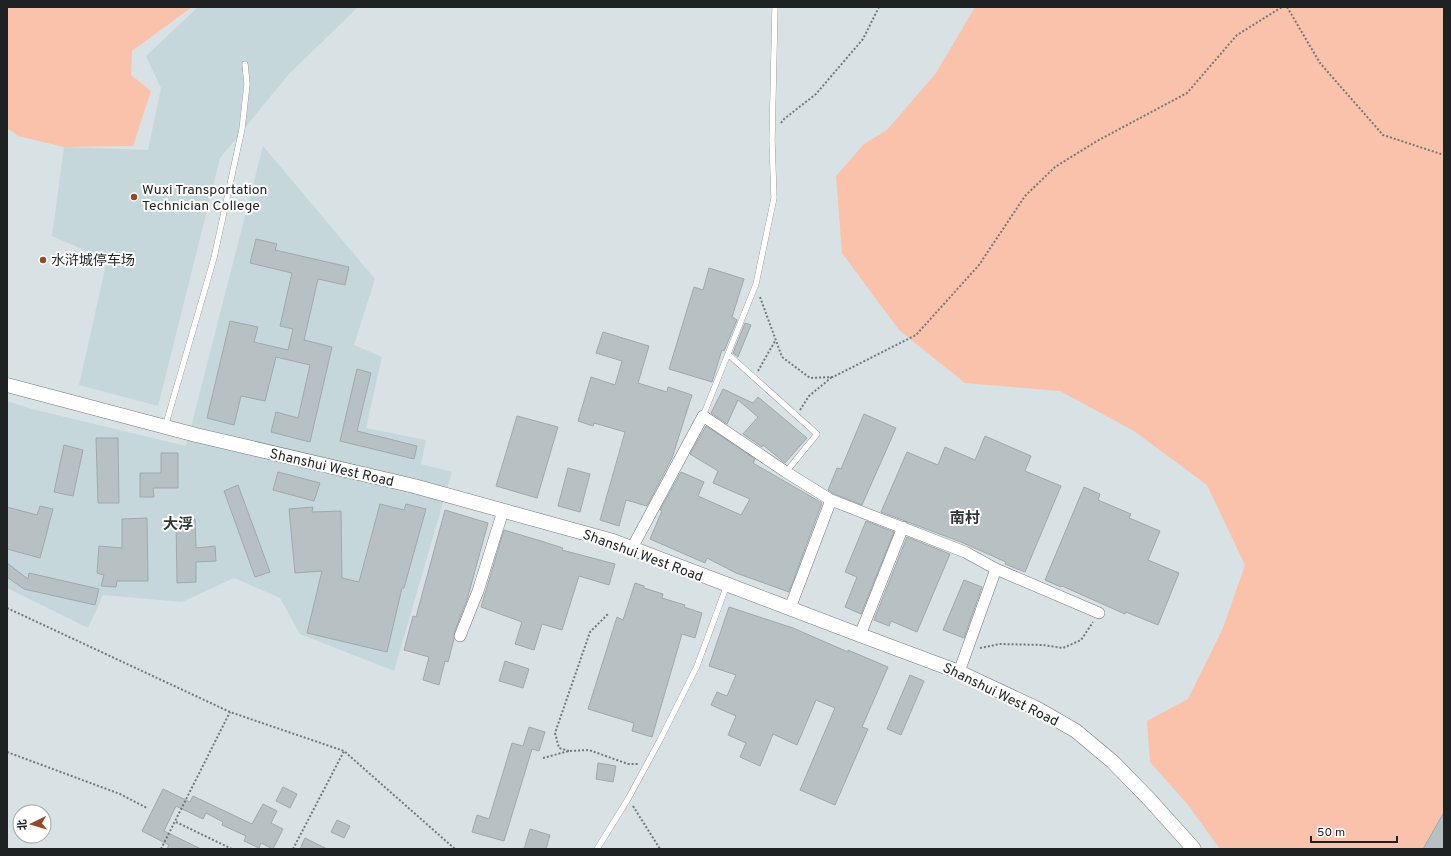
<svg xmlns="http://www.w3.org/2000/svg" width="1451" height="856" viewBox="0 0 1451 856" font-family="Overpass,'Noto Sans SC',sans-serif">
<style>
.built{fill:#c6d7dc}
.green{fill:#fac2aa}
.building{fill:#b7c0c2;stroke:#a0a8ab}
.lines{fill:none;stroke-linecap:round;stroke-linejoin:round}
.service-casing{stroke:#727a7d;stroke-width:6}
.minor-casing{stroke:#727a7d;stroke-width:12}
.tertiary-casing{stroke:#727a7d;stroke-width:15}
.path{stroke:#73797b;stroke-width:2;stroke-dasharray:2 2;stroke-linecap:butt}
.service{stroke:#fff;stroke-width:5.5}
.minor{stroke:#fff;stroke-width:11}
.tertiary{stroke:#fff;stroke-width:14}
.poi-dot{fill:#924a27;stroke:#fff;stroke-width:1.5}
.labels{text-anchor:middle;stroke-width:4;stroke-linejoin:round;paint-order:stroke}
.poi-label{font-size:14px;fill:#1f2223;stroke:#fff;text-anchor:start}
.street-label{font-size:14px;fill:#1f2223;stroke:#fff}
.neighbourhood-label{font-size:15px;font-weight:bold;fill:#2f3638;stroke:#fff}
</style>
<rect width="100%" height="100%" fill="#d8e1e4"/>
<path class="built" d="M 198,7 L 358,7 L 289,74 L 220,158 L 158,406 L 79,385 L 107,260 L 52,236 L 64,147 L 148,150 L 161,88 L 146,56 Z
M 263,146 L 375,279 L 354,345 L 382,357 L 366,428 L 426,440 L 421,464 L 452,472 L 394,671 L 300,634 L 280,598 L 234,578 L 182,602 L 103,595 L 88,628 L 7,588 L 7,401 L 32,409 L 186,446 Z"/>
<path class="green" d="M 7,7 L 192,7 L 132,51 L 131,75 L 151,91 L 133,146 L 64,147 L 18,136 L 7,128 Z
M 975,7 L 1444,7 L 1444,816 L 1422,849 L 1220,849 L 1188,805 L 1150,762 L 1147,721 L 1188,699 L 1223,628 L 1245,565 L 1207,485 L 1134,431 L 1060,391 L 965,383 L 899,330 L 842,253 L 836,176 L 864,144 L 887,130 L 936,73 Z"/>
<path class="building" d="M 256,239 L 277,244 L 275,250 L 349,267 L 345,285 L 318,279 L 304,340 L 332,347 L 310,442 L 271,432 L 276,412 L 298,418 L 310,365 L 276,357 L 265,401 L 241,396 L 234,425 L 207,418 L 230,321 L 258,327 L 254,342 L 288,350 L 293,329 L 280,326 L 292,273 L 250,263 Z
M 709,268 L 744,279 L 732,317 L 737,320 L 724,351 L 722,350 L 712,382 L 669,369 L 694,287 L 703,290 Z
M 745,323 L 751,325 L 738,357 L 733,353 Z
M 603,332 L 649,346 L 638,383 L 667,392 L 668,387 L 692,395 L 672,458 L 647,506 L 626,500 L 619,526 L 600,520 L 625,432 L 594,423 L 593,426 L 578,421 L 591,377 L 615,385 L 622,361 L 596,353 Z
M 357,369 L 371,373 L 357,431 L 417,446 L 414,459 L 340,441 Z
M 723,389 L 753,403 L 758,397 L 807,438 L 785,463 L 763,445 L 762,447 L 743,434 L 758,417 L 738,400 L 727,424 L 711,413 Z
M 864,414 L 896,428 L 862,505 L 834,494 L 828,490 L 837,468 L 841,469 Z
M 517,416 L 558,427 L 537,498 L 496,486 Z
M 706,426 L 755,459 L 753,463 L 822,503 L 789,592 L 736,573 L 707,558 L 705,563 L 650,539 L 662,511 L 660,510 L 681,472 L 704,482 L 698,496 L 741,515 L 750,499 L 713,483 L 718,471 L 690,454 Z
M 985,436 L 1031,456 L 1025,471 L 1061,486 L 1025,572 L 1005,564 L 1006,562 L 961,542 L 881,512 L 907,452 L 938,465 L 945,447 L 975,460 Z
M 96,438 L 118,438 L 119,503 L 98,503 Z
M 64,445 L 83,450 L 73,496 L 54,492 Z
M 161,453 L 178,453 L 178,488 L 153,488 L 154,497 L 140,497 L 140,473 L 161,473 Z
M 568,468 L 590,474 L 580,512 L 558,506 Z
M 278,472 L 320,483 L 314,501 L 273,490 Z
M 238,485 L 270,572 L 255,577 L 224,491 Z
M 1084,487 L 1100,494 L 1098,500 L 1131,514 L 1129,518 L 1160,531 L 1148,560 L 1179,573 L 1158,625 L 1126,612 L 1125,614 L 1062,586 L 1061,587 L 1045,580 Z
M 380,504 L 404,510 L 406,504 L 426,509 L 404,588 L 402,588 L 387,652 L 307,633 L 322,571 L 295,573 L 289,509 L 313,507 L 312,512 L 341,511 L 342,578 L 359,582 Z
M 40,506 L 53,509 L 40,558 L 7,549 L 7,507 L 37,515 Z
M 445,510 L 488,523 L 467,600 L 454,633 L 454,639 L 448,662 L 445,661 L 439,685 L 423,680 L 429,657 L 404,650 L 413,616 L 416,617 Z
M 147,518 L 148,581 L 117,581 L 116,587 L 101,586 L 104,575 L 97,573 L 99,546 L 122,548 L 122,519 Z
M 176,519 L 195,519 L 196,548 L 215,546 L 216,561 L 196,562 L 196,582 L 177,583 Z
M 866,521 L 894,532 L 861,614 L 845,607 L 857,577 L 845,572 Z
M 504,530 L 541,541 L 563,548 L 562,550 L 615,564 L 609,585 L 579,576 L 562,630 L 542,624 L 534,650 L 515,644 L 522,622 L 481,607 Z
M 907,537 L 950,554 L 917,632 L 891,621 L 889,626 L 874,620 Z
M 7,563 L 28,579 L 29,573 L 99,589 L 95,605 L 24,589 L 7,577 Z
M 964,580 L 982,587 L 964,638 L 943,630 Z
M 635,583 L 644,586 L 644,588 L 663,594 L 662,598 L 685,605 L 684,607 L 702,613 L 695,638 L 682,634 L 652,737 L 632,731 L 634,723 L 588,709 L 617,617 L 623,620 Z
M 729,607 L 793,628 L 848,652 L 848,650 L 888,667 L 862,727 L 868,729 L 835,805 L 800,790 L 835,708 L 816,700 L 797,745 L 773,734 L 760,766 L 740,757 L 746,743 L 728,735 L 736,716 L 711,705 L 717,692 L 727,696 L 736,675 L 709,666 Z
M 505,661 L 529,669 L 523,688 L 499,681 Z
M 910,675 L 924,681 L 901,735 L 887,729 Z
M 529,727 L 545,732 L 539,751 L 532,749 L 504,841 L 472,832 L 477,815 L 489,819 L 512,743 L 523,746 Z
M 598,763 L 616,766 L 613,782 L 596,779 Z
M 283,787 L 297,794 L 290,808 L 276,801 Z
M 163,789 L 190,802 L 193,796 L 252,824 L 263,804 L 277,811 L 271,823 L 283,829 L 273,849 L 261,843 L 259,848 L 244,841 L 246,836 L 222,825 L 223,822 L 206,813 L 203,819 L 176,806 L 164,831 L 201,849 L 167,849 L 169,845 L 142,831 Z
M 1444,812 L 1444,849 L 1423,849 Z
M 337,820 L 350,826 L 344,838 L 331,832 Z
M 530,829 L 550,835 L 546,849 L 524,849 Z
M 305,838 L 327,849 L 300,849 Z"/>
<g class="lines">
<defs>
<path id="service" d="M 729,355 L 817,434 L 786,472
M 703,416 L 756,284 L 774,198 L 772,140 L 775,7
M 165,427 L 214,258 L 242,129 L 247,84 L 245,64
M 597,849 L 628,799 L 660,740 L 697,666 L 727,585"/>
<path id="minor" d="M 632,548 L 703,416 L 786,472 L 831,500
M 790,608 L 831,500 L 965,552 L 996,569 L 1099,613
M 860,635 L 903,527
M 460,636 L 478,591 L 503,511
M 959,672 L 996,569"/>
<path id="tertiary" d="M 7,385 L 196,435 L 414,486 L 613,541 L 860,635 L 959,672 L 1038,709 L 1076,731 L 1113,762 L 1150,800 L 1194,849"/>
</defs>
<use href="#service" class="service-casing"/>
<use href="#minor" class="minor-casing"/>
<use href="#tertiary" class="tertiary-casing"/>
<path class="path" d="M 1287,7 L 1320,63 L 1383,135 L 1444,155
M 781,123 L 784,119 L 816,94 L 863,39 L 879,7
M 760,297 L 782,357 L 810,378 L 833,377 L 916,335 L 979,265 L 1025,196 L 1055,167 L 1097,141 L 1187,93 L 1237,35 L 1282,7
M 758,371 L 775,341
M 800,410 L 809,396 L 832,377
M 7,608 L 230,712 L 344,751 L 455,849
M 980,648 L 1000,644 L 1043,645 L 1063,648 L 1081,640 L 1093,622
M 569,751 L 559,748 L 555,733 L 590,632 L 608,614
M 7,752 L 120,794 L 147,808
M 543,758 L 569,751 L 589,750 L 628,764 L 638,764
M 633,806 L 660,849
M 176,822 L 232,849
M 161,849 L 230,712
M 293,849 L 344,751"/>
<use href="#service" class="service"/>
<use href="#minor" class="minor"/>
<use href="#tertiary" class="tertiary"/>
</g>
<g class="poi-dot">
<circle cx="134" cy="197" r="4"/>
<circle cx="43" cy="260" r="4"/>
</g>
<g class="labels">
<g class="poi-label">
<text x="142" y="194">Wuxi Transportation<tspan x="142" dy="16">Technician College</tspan></text>
<text x="51" y="265">水浒城停车场</text>
</g>
<g class="street-label">
<text transform="translate(332 467) rotate(13)" y="5">Shanshui West Road</text>
<text transform="translate(643 555) rotate(20)" y="5">Shanshui West Road</text>
<text transform="translate(1001 694) rotate(26)" y="5">Shanshui West Road</text>
</g>
<g class="neighbourhood-label">
<text x="965" y="523">南村</text>
<text x="178" y="529">大浮</text>
</g>
</g>
<rect width="1451" height="856" fill="none" stroke="#1f2223" stroke-width="16"/>
<g transform="translate(32 824) rotate(265)"><circle r="19" fill="#ffffff" stroke="#a5a7a7"/>
<path d="M0-3L7 15L0 10L-7 15Z" fill="#924a27"/>
<text y="-6" font-size="11" font-weight="bold" text-anchor="middle" fill="#1f2223">北</text>
</g>
<path d="M1311 836v6h86v-6" fill="none" stroke="#1f2223" stroke-width="2"/>
<text x="1317" y="836" font-size="12" fill="#1f2223" stroke="#ffffff" stroke-width="3" paint-order="stroke">50 m</text>
</svg>
